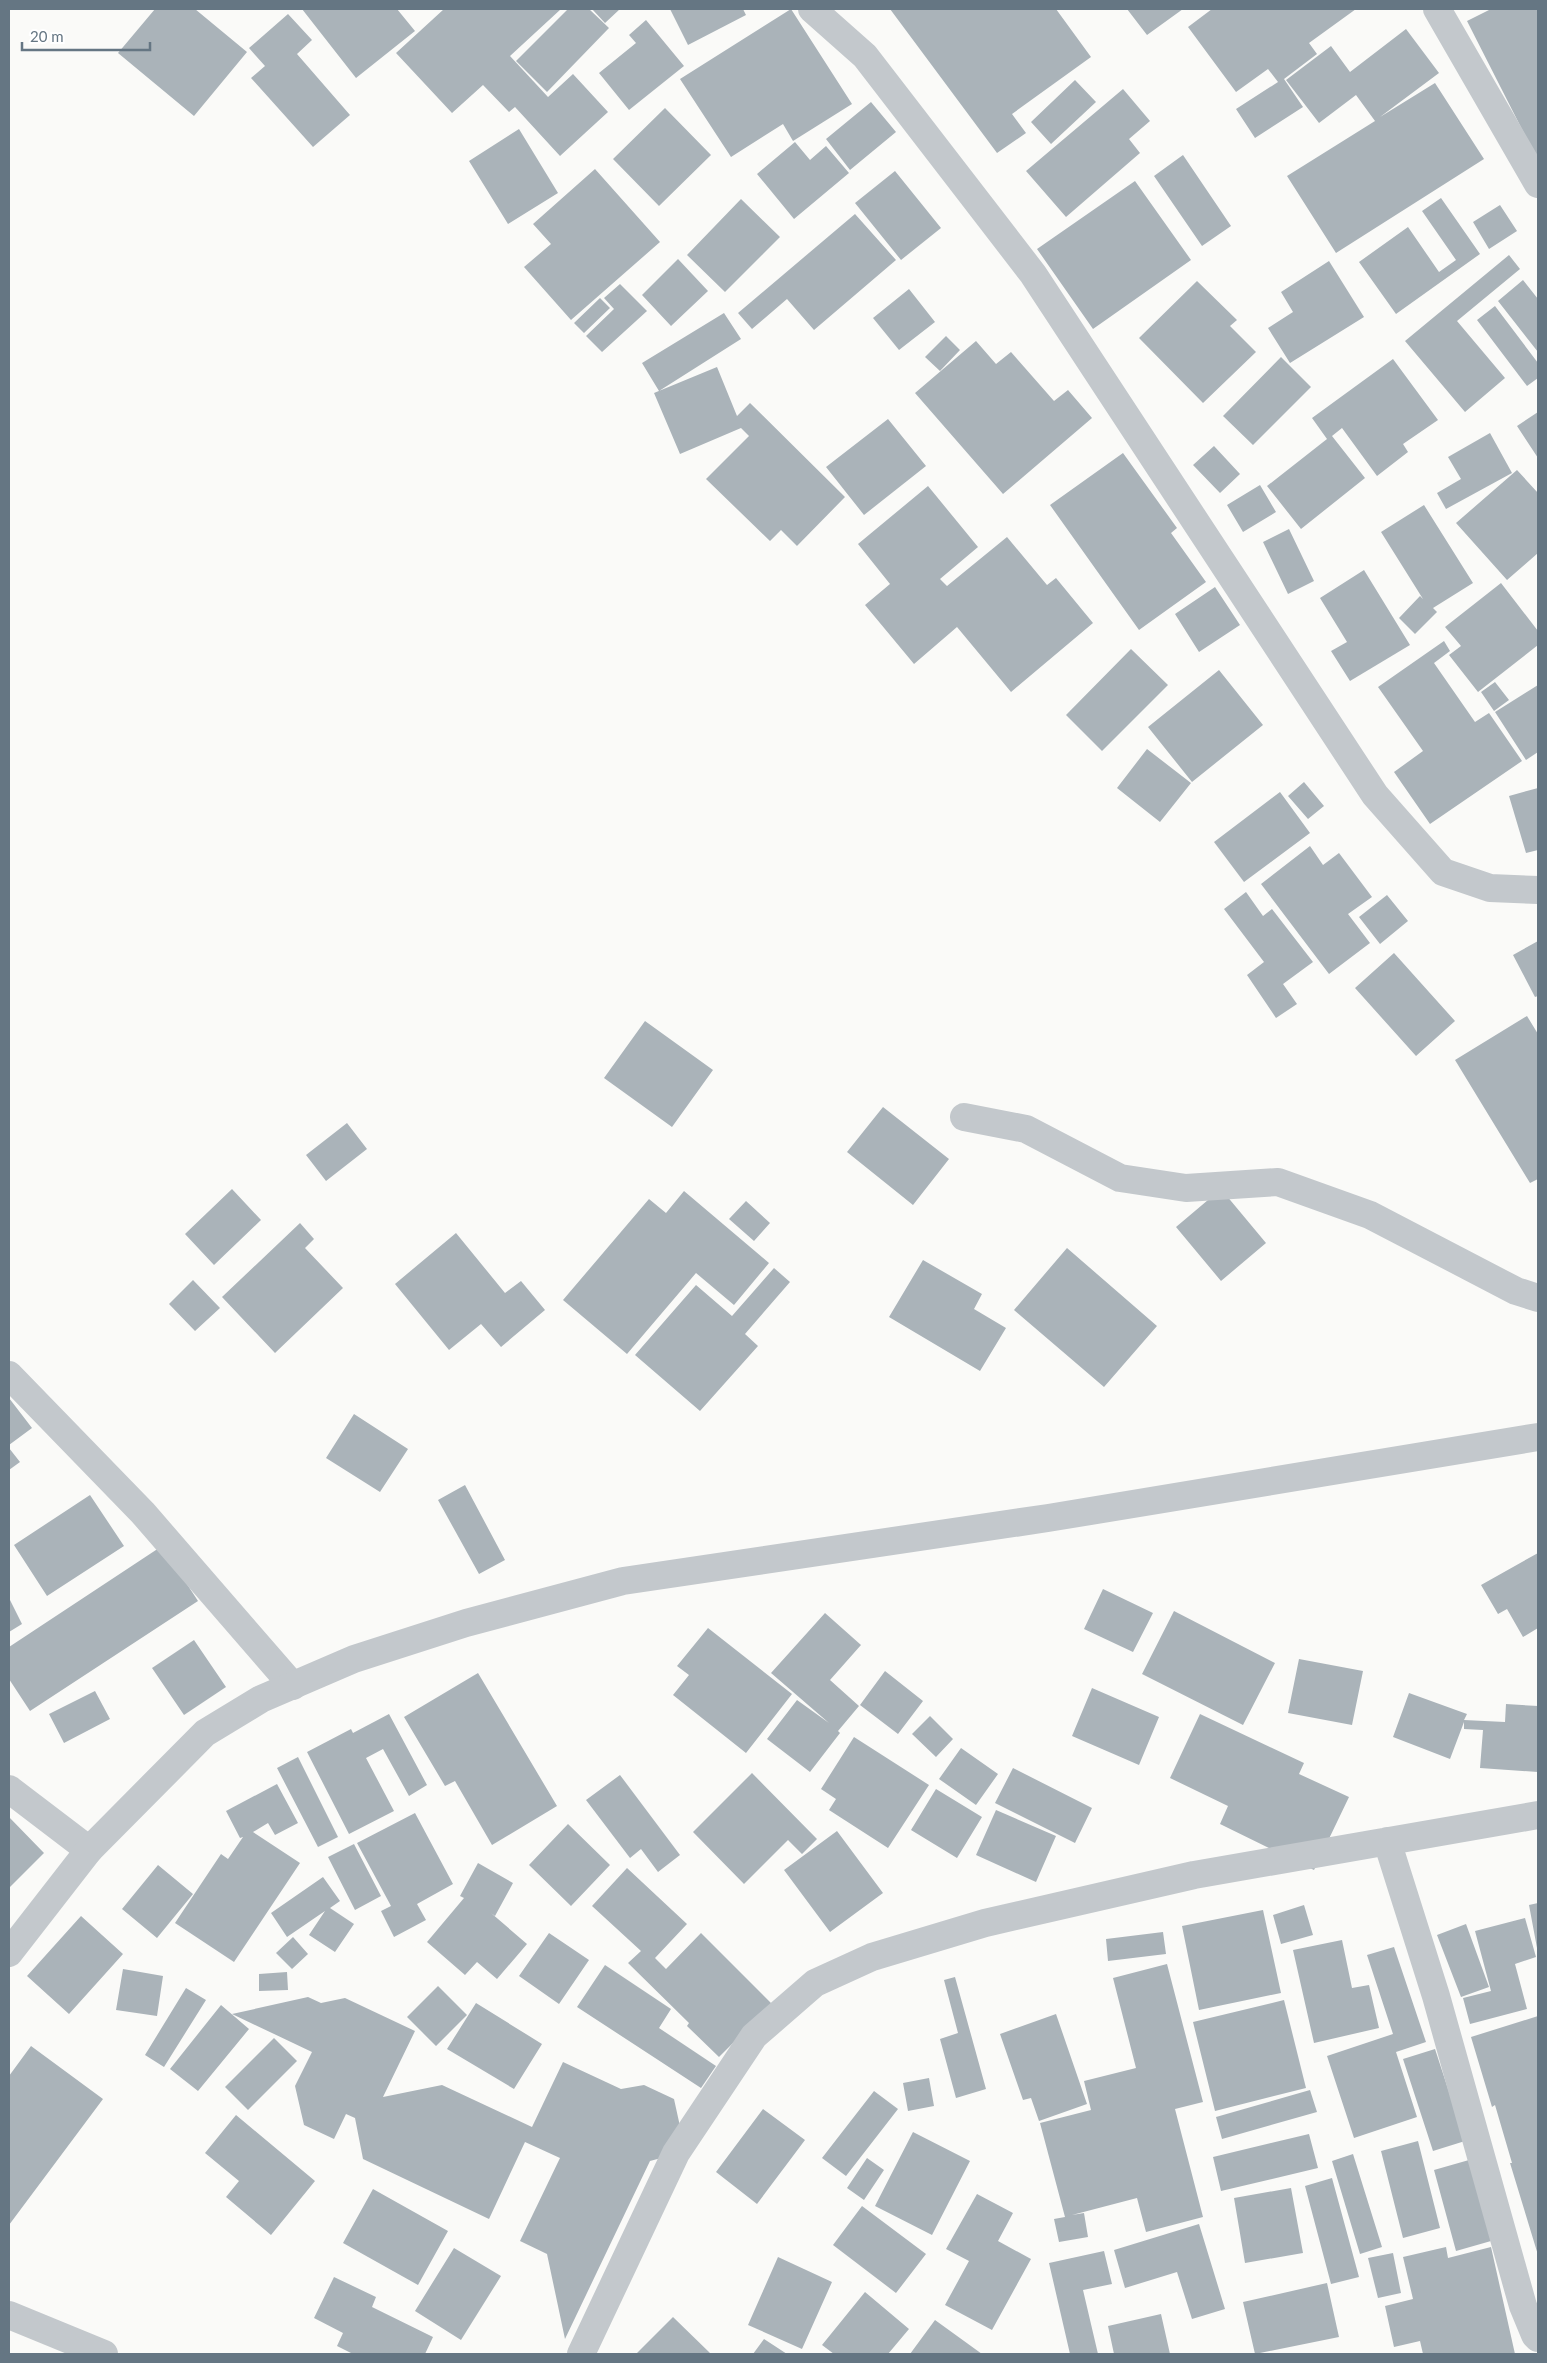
<svg xmlns="http://www.w3.org/2000/svg" width="1547" height="2363" viewBox="0 0 1547 2363" font-family="Lato,sans-serif">
<style>
.building{fill:#aab3b9}
.lines{fill:none;stroke-linecap:round;stroke-linejoin:round}
.minor{stroke:#c3c8cc;stroke-width:28}
.tertiary{stroke:#c3c8cc;stroke-width:28}
</style>
<rect width="100%" height="100%" fill="#fafaf8"/>
<path class="building" d="M 155,9 L 195,9 L 247,52 L 194,116 L 118,53 Z
M 302,9 L 397,9 L 415,31 L 356,78 Z
M 444,9 L 561,9 L 510,56 L 548,97 L 573,74 L 608,112 L 560,156 L 515,107 L 509,112 L 483,85 L 452,113 L 396,53 Z
M 568,9 L 589,9 L 609,28 L 547,92 L 516,61 Z
M 592,9 L 620,9 L 605,23 Z
M 670,9 L 743,9 L 746,15 L 688,45 Z
M 791,9 L 852,104 L 793,141 L 783,124 L 731,157 L 680,79 Z
M 890,9 L 1056,9 L 1091,57 L 1012,114 L 1026,133 L 997,153 Z
M 1127,9 L 1183,9 L 1147,35 Z
M 1212,9 L 1356,9 L 1309,43 L 1317,54 L 1284,79 L 1303,107 L 1255,138 L 1236,109 L 1278,82 L 1268,69 L 1236,92 L 1188,27 Z
M 1491,9 L 1538,9 L 1538,161 L 1467,21 Z
M 288,14 L 312,40 L 297,54 L 350,115 L 313,147 L 251,78 L 265,66 L 249,48 Z
M 646,20 L 684,66 L 629,110 L 599,73 L 636,43 L 629,35 Z
M 1406,29 L 1439,73 L 1380,117 L 1435,83 L 1484,159 L 1336,253 L 1287,176 L 1375,121 L 1356,95 L 1319,123 L 1286,80 L 1331,46 L 1350,72 Z
M 1075,80 L 1096,102 L 1051,144 L 1031,122 Z
M 1123,89 L 1150,121 L 1129,139 L 1140,153 L 1066,217 L 1026,171 Z
M 871,102 L 896,132 L 850,170 L 826,139 Z
M 665,108 L 711,155 L 659,206 L 613,159 Z
M 519,129 L 558,193 L 508,224 L 469,161 Z
M 795,142 L 810,160 L 826,146 L 849,173 L 794,219 L 757,174 Z
M 1183,155 L 1231,226 L 1202,246 L 1154,176 Z
M 595,169 L 660,242 L 571,320 L 524,267 L 551,244 L 533,224 Z
M 895,171 L 941,228 L 901,260 L 855,203 Z
M 1135,181 L 1191,260 L 1093,329 L 1037,249 Z
M 1441,198 L 1480,254 L 1396,314 L 1359,262 L 1408,227 L 1439,272 L 1456,260 L 1422,211 Z
M 741,199 L 780,237 L 725,292 L 687,255 Z
M 1500,205 L 1517,231 L 1489,249 L 1473,222 Z
M 855,214 L 896,260 L 814,330 L 787,299 L 752,329 L 738,313 Z
M 1509,255 L 1520,269 L 1457,321 L 1505,378 L 1465,412 L 1405,341 Z
M 678,259 L 708,291 L 671,326 L 642,295 Z
M 1329,261 L 1364,317 L 1290,363 L 1268,328 L 1293,312 L 1281,292 Z
M 1523,280 L 1538,299 L 1538,352 L 1498,301 Z
M 1197,281 L 1237,320 L 1230,326 L 1256,352 L 1203,403 L 1139,338 Z
M 620,284 L 647,311 L 602,352 L 586,336 L 614,309 L 604,298 Z
M 909,289 L 935,322 L 899,350 L 873,318 Z
M 600,298 L 610,308 L 584,333 L 574,323 Z
M 1495,306 L 1538,363 L 1538,378 L 1527,386 L 1477,320 Z
M 724,313 L 741,339 L 659,391 L 642,363 Z
M 946,336 L 960,350 L 940,371 L 925,357 Z
M 976,341 L 996,364 L 1011,352 L 1054,401 L 1068,390 L 1092,418 L 1003,494 L 915,393 Z
M 1281,357 L 1311,387 L 1253,445 L 1223,416 Z
M 1393,359 L 1438,420 L 1403,444 L 1408,452 L 1377,476 L 1342,428 L 1332,436 L 1365,478 L 1301,529 L 1267,486 L 1327,439 L 1312,418 Z
M 717,367 L 737,416 L 750,403 L 845,497 L 797,546 L 781,530 L 770,541 L 706,479 L 749,436 L 741,428 L 680,454 L 654,393 Z
M 1538,412 L 1538,458 L 1517,426 Z
M 888,419 L 926,466 L 864,515 L 826,467 Z
M 1490,433 L 1512,473 L 1446,509 L 1437,493 L 1461,479 L 1448,457 Z
M 1214,446 L 1240,474 L 1220,493 L 1193,465 Z
M 1123,453 L 1177,528 L 1171,533 L 1206,582 L 1139,630 L 1050,505 Z
M 1517,470 L 1538,493 L 1538,553 L 1507,580 L 1456,523 Z
M 1260,485 L 1276,512 L 1243,532 L 1227,505 Z
M 928,486 L 978,547 L 940,579 L 947,586 L 1007,537 L 1047,585 L 1056,578 L 1093,623 L 1011,692 L 957,627 L 914,664 L 865,605 L 890,584 L 858,544 Z
M 1424,505 L 1473,583 L 1433,608 L 1437,612 L 1415,634 L 1399,618 L 1420,596 L 1423,599 L 1381,532 Z
M 1289,529 L 1314,581 L 1288,594 L 1263,542 Z
M 1364,570 L 1410,645 L 1350,681 L 1331,651 L 1347,642 L 1320,598 Z
M 1501,583 L 1538,631 L 1538,645 L 1478,692 L 1449,655 L 1461,646 L 1445,627 Z
M 1215,587 L 1240,625 L 1199,652 L 1175,614 Z
M 1444,641 L 1450,651 L 1434,663 L 1475,722 L 1489,713 L 1522,761 L 1430,824 L 1394,772 L 1423,751 L 1378,687 Z
M 1131,649 L 1168,685 L 1102,751 L 1066,715 Z
M 1219,670 L 1263,725 L 1192,782 L 1148,727 Z
M 1495,682 L 1509,700 L 1494,711 L 1481,692 Z
M 1538,685 L 1538,752 L 1526,760 L 1495,712 Z
M 1147,749 L 1191,783 L 1160,822 L 1117,788 Z
M 1304,782 L 1324,806 L 1308,819 L 1288,796 Z
M 1538,788 L 1538,850 L 1526,853 L 1509,796 Z
M 1280,792 L 1310,833 L 1244,882 L 1214,842 Z
M 1310,846 L 1323,865 L 1339,853 L 1372,897 L 1348,914 L 1370,943 L 1329,974 L 1261,884 Z
M 1246,892 L 1263,916 L 1272,909 L 1313,962 L 1283,984 L 1297,1004 L 1276,1018 L 1247,975 L 1264,962 L 1224,909 Z
M 1387,895 L 1408,921 L 1380,944 L 1359,917 Z
M 1538,941 L 1538,996 L 1535,997 L 1513,955 Z
M 1394,953 L 1455,1021 L 1416,1056 L 1355,988 Z
M 1527,1016 L 1538,1034 L 1538,1179 L 1530,1183 L 1455,1060 Z
M 645,1021 L 713,1070 L 672,1127 L 604,1078 Z
M 883,1107 L 949,1159 L 913,1205 L 847,1152 Z
M 347,1123 L 367,1149 L 326,1181 L 306,1155 Z
M 232,1189 L 261,1220 L 214,1265 L 185,1234 Z
M 1221,1189 L 1266,1243 L 1221,1281 L 1176,1227 Z
M 684,1191 L 769,1263 L 734,1305 L 696,1273 L 627,1354 L 563,1300 L 649,1199 L 666,1213 Z
M 746,1201 L 770,1223 L 754,1241 L 729,1219 Z
M 300,1223 L 314,1239 L 305,1248 L 343,1288 L 275,1353 L 222,1297 Z
M 456,1233 L 505,1293 L 521,1281 L 545,1310 L 501,1347 L 481,1324 L 449,1350 L 395,1284 Z
M 1067,1248 L 1157,1326 L 1104,1387 L 1014,1310 Z
M 923,1260 L 982,1294 L 974,1309 L 1006,1328 L 980,1371 L 889,1317 Z
M 774,1268 L 790,1282 L 745,1334 L 758,1346 L 700,1411 L 635,1355 L 696,1285 L 732,1316 Z
M 193,1280 L 220,1308 L 195,1331 L 169,1304 Z
M 9,1398 L 32,1428 L 9,1445 Z
M 354,1414 L 408,1449 L 380,1492 L 326,1458 Z
M 9,1448 L 20,1462 L 9,1470 Z
M 465,1485 L 505,1560 L 479,1574 L 438,1500 Z
M 90,1495 L 124,1546 L 47,1596 L 14,1545 Z
M 162,1546 L 198,1601 L 30,1711 L 9,1679 L 9,1647 Z
M 1538,1553 L 1538,1628 L 1523,1637 L 1507,1609 L 1498,1614 L 1481,1585 Z
M 1103,1589 L 1153,1613 L 1133,1652 L 1084,1629 Z
M 9,1598 L 22,1624 L 9,1632 Z
M 1174,1611 L 1275,1663 L 1243,1725 L 1142,1674 Z
M 825,1613 L 861,1645 L 830,1680 L 859,1706 L 838,1731 L 840,1733 L 810,1772 L 767,1739 L 797,1700 L 829,1723 L 771,1673 Z
M 708,1628 L 792,1694 L 746,1753 L 673,1695 L 689,1675 L 677,1666 Z
M 194,1640 L 226,1687 L 184,1715 L 152,1668 Z
M 1299,1659 L 1363,1671 L 1352,1725 L 1288,1713 Z
M 885,1671 L 923,1701 L 898,1734 L 860,1705 Z
M 478,1673 L 557,1806 L 492,1845 L 455,1781 L 445,1786 L 404,1717 Z
M 1092,1688 L 1159,1717 L 1139,1765 L 1072,1736 Z
M 95,1691 L 110,1719 L 64,1743 L 49,1714 Z
M 1409,1693 L 1467,1714 L 1464,1720 L 1505,1722 L 1506,1704 L 1538,1706 L 1538,1772 L 1480,1768 L 1483,1730 L 1464,1729 L 1464,1722 L 1450,1759 L 1393,1737 Z
M 389,1714 L 427,1785 L 409,1796 L 383,1749 L 366,1758 L 394,1811 L 349,1834 L 307,1752 L 351,1729 L 353,1733 Z
M 1200,1714 L 1304,1763 L 1299,1774 L 1349,1797 L 1314,1870 L 1220,1824 L 1228,1806 L 1170,1778 Z
M 930,1716 L 953,1739 L 936,1757 L 912,1734 Z
M 854,1737 L 929,1785 L 888,1848 L 829,1810 L 836,1799 L 821,1789 Z
M 961,1748 L 998,1774 L 976,1805 L 939,1779 Z
M 298,1757 L 338,1837 L 318,1847 L 277,1768 Z
M 1013,1768 L 1092,1808 L 1075,1843 L 995,1803 Z
M 752,1773 L 817,1839 L 802,1854 L 788,1840 L 744,1884 L 693,1832 Z
M 620,1775 L 680,1855 L 658,1872 L 641,1849 L 630,1858 L 586,1800 Z
M 277,1784 L 298,1823 L 275,1835 L 268,1823 L 253,1832 L 300,1863 L 234,1962 L 175,1923 L 221,1854 L 228,1859 L 243,1837 L 240,1838 L 226,1811 Z
M 936,1789 L 982,1817 L 957,1858 L 911,1830 Z
M 996,1810 L 1056,1836 L 1036,1882 L 976,1855 Z
M 415,1813 L 453,1884 L 417,1904 L 426,1920 L 394,1937 L 381,1911 L 391,1906 L 357,1843 Z
M 9,1817 L 44,1853 L 9,1888 Z
M 568,1824 L 610,1865 L 571,1906 L 529,1865 Z
M 837,1831 L 883,1893 L 830,1932 L 784,1870 Z
M 354,1844 L 381,1896 L 355,1910 L 328,1857 Z
M 478,1863 L 513,1883 L 495,1916 L 491,1913 L 527,1944 L 497,1979 L 477,1962 L 465,1975 L 427,1942 L 464,1898 L 460,1896 Z
M 158,1865 L 193,1894 L 157,1938 L 122,1909 Z
M 627,1868 L 687,1924 L 655,1958 L 666,1969 L 701,1933 L 772,2004 L 719,2057 L 687,2026 L 689,2023 L 628,1963 L 641,1951 L 592,1906 Z
M 323,1877 L 340,1901 L 330,1908 L 354,1924 L 335,1952 L 309,1935 L 325,1911 L 287,1937 L 271,1913 Z
M 1538,1903 L 1538,1948 L 1537,1948 L 1529,1905 Z
M 1304,1905 L 1313,1935 L 1281,1944 L 1273,1915 Z
M 1263,1910 L 1281,1993 L 1199,2010 L 1182,1926 Z
M 81,1916 L 123,1954 L 69,2014 L 27,1976 Z
M 1525,1918 L 1536,1957 L 1515,1964 L 1527,2009 L 1470,2024 L 1463,1998 L 1491,1991 L 1475,1931 Z
M 1466,1924 L 1489,1987 L 1461,1997 L 1437,1935 Z
M 1163,1932 L 1166,1954 L 1108,1961 L 1106,1939 Z
M 549,1933 L 589,1960 L 559,2004 L 519,1976 Z
M 293,1937 L 308,1954 L 292,1969 L 276,1953 Z
M 1342,1940 L 1352,1988 L 1369,1985 L 1379,2028 L 1314,2043 L 1293,1950 Z
M 1394,1947 L 1426,2042 L 1396,2052 L 1417,2117 L 1354,2138 L 1327,2056 L 1393,2034 L 1367,1955 Z
M 1167,1964 L 1203,2102 L 1175,2109 L 1203,2217 L 1146,2232 L 1137,2198 L 1072,2215 L 1084,2213 L 1088,2237 L 1059,2242 L 1054,2219 L 1065,2217 L 1040,2123 L 1091,2110 L 1084,2081 L 1136,2068 L 1113,1978 Z
M 605,1965 L 671,2009 L 659,2028 L 716,2066 L 701,2088 L 577,2007 Z
M 123,1969 L 163,1976 L 157,2016 L 116,2010 Z
M 287,1972 L 288,1990 L 259,1991 L 259,1974 Z
M 955,1977 L 986,2089 L 956,2098 L 940,2039 L 958,2033 L 944,1980 Z
M 438,1986 L 467,2015 L 436,2046 L 407,2017 Z
M 186,1988 L 206,2000 L 164,2067 L 145,2055 Z
M 308,1997 L 321,2003 L 345,1998 L 415,2031 L 383,2097 L 442,2085 L 532,2127 L 563,2062 L 621,2089 L 644,2085 L 674,2099 L 683,2140 L 676,2154 L 650,2161 L 565,2339 L 547,2254 L 520,2241 L 560,2158 L 525,2142 L 489,2219 L 363,2159 L 355,2118 L 346,2114 L 334,2139 L 304,2125 L 295,2086 L 312,2052 L 232,2014 Z
M 1284,2000 L 1306,2088 L 1215,2111 L 1193,2022 Z
M 476,2003 L 542,2044 L 514,2089 L 447,2049 Z
M 221,2005 L 249,2029 L 198,2091 L 170,2069 Z
M 1056,2014 L 1087,2104 L 1039,2121 L 1031,2098 L 1023,2100 L 1000,2034 Z
M 1538,2016 L 1538,2255 L 1510,2163 L 1512,2163 L 1495,2105 L 1492,2107 L 1471,2037 Z
M 274,2038 L 297,2061 L 248,2110 L 225,2087 Z
M 31,2046 L 103,2099 L 9,2225 L 9,2076 Z
M 1435,2049 L 1465,2141 L 1433,2151 L 1403,2059 Z
M 929,2078 L 934,2106 L 908,2111 L 903,2083 Z
M 1310,2090 L 1317,2112 L 1222,2139 L 1216,2117 Z
M 874,2091 L 898,2109 L 846,2176 L 822,2158 Z
M 763,2109 L 805,2140 L 757,2204 L 716,2172 Z
M 236,2115 L 315,2181 L 271,2235 L 226,2197 L 239,2181 L 205,2153 Z
M 913,2132 L 970,2161 L 932,2235 L 875,2206 Z
M 1309,2134 L 1318,2168 L 1221,2191 L 1213,2157 Z
M 1418,2141 L 1440,2228 L 1403,2238 L 1381,2151 Z
M 1353,2154 L 1382,2247 L 1360,2254 L 1332,2161 Z
M 867,2158 L 884,2170 L 864,2200 L 847,2188 Z
M 1469,2160 L 1491,2241 L 1456,2251 L 1434,2170 Z
M 1332,2178 L 1359,2277 L 1331,2284 L 1305,2186 Z
M 1291,2188 L 1303,2253 L 1245,2263 L 1234,2198 Z
M 373,2189 L 448,2231 L 418,2285 L 343,2243 Z
M 977,2194 L 1013,2213 L 998,2241 L 1031,2259 L 992,2330 L 945,2305 L 969,2261 L 946,2249 Z
M 862,2206 L 926,2254 L 896,2293 L 833,2245 Z
M 1199,2224 L 1225,2309 L 1192,2319 L 1177,2272 L 1125,2288 L 1114,2250 Z
M 1446,2247 L 1448,2258 L 1491,2247 L 1515,2354 L 1423,2354 L 1420,2341 L 1394,2347 L 1385,2306 L 1413,2299 L 1403,2257 Z
M 454,2248 L 501,2276 L 461,2340 L 415,2311 Z
M 1104,2251 L 1112,2284 L 1083,2290 L 1098,2354 L 1070,2354 L 1049,2263 Z
M 1393,2253 L 1401,2293 L 1378,2298 L 1368,2258 Z
M 778,2257 L 832,2282 L 802,2349 L 748,2325 Z
M 334,2277 L 376,2297 L 372,2307 L 433,2337 L 425,2354 L 353,2354 L 337,2346 L 343,2333 L 314,2318 Z
M 1327,2283 L 1339,2337 L 1255,2354 L 1243,2302 Z
M 865,2292 L 909,2329 L 888,2354 L 834,2354 L 822,2345 Z
M 1161,2314 L 1170,2354 L 1114,2354 L 1108,2326 Z
M 673,2317 L 710,2353 L 636,2354 Z
M 935,2320 L 982,2354 L 910,2354 Z
M 764,2339 L 787,2354 L 753,2354 Z"/>
<g class="lines">
<path class="minor" d="M 812,9 L 865,56 L 1033,274 L 1375,795 L 1443,872 L 1490,888 L 1538,890
M 1437,9 L 1538,184
M 964,1117 L 1026,1129 L 1120,1178 L 1186,1188 L 1278,1182 L 1370,1215 L 1516,1291 L 1538,1298
M 9,1375 L 143,1513 L 293,1686
M 9,1789 L 89,1850
M 1387,1841 L 1436,1996 L 1523,2306 L 1535,2335 L 1538,2338
M 9,2315 L 104,2354
M 581,2354 L 676,2153 L 754,2036 L 815,1983 L 872,1957 L 985,1923 L 1194,1875 L 1538,1815"/>
<path class="tertiary" d="M 9,1953 L 89,1850 L 205,1733 L 261,1699 L 354,1659 L 466,1623 L 623,1581 L 1048,1518 L 1538,1437"/>
</g>
<rect width="1547" height="2363" fill="none" stroke="#657683" stroke-width="20"/>
<path d="M22 42v8h128v-8" fill="none" stroke="#657683" stroke-width="2.5"/>
<text x="30" y="42" font-size="15" fill="#657683" stroke="#ffffff" stroke-width="4" paint-order="stroke">20 m</text>
</svg>
